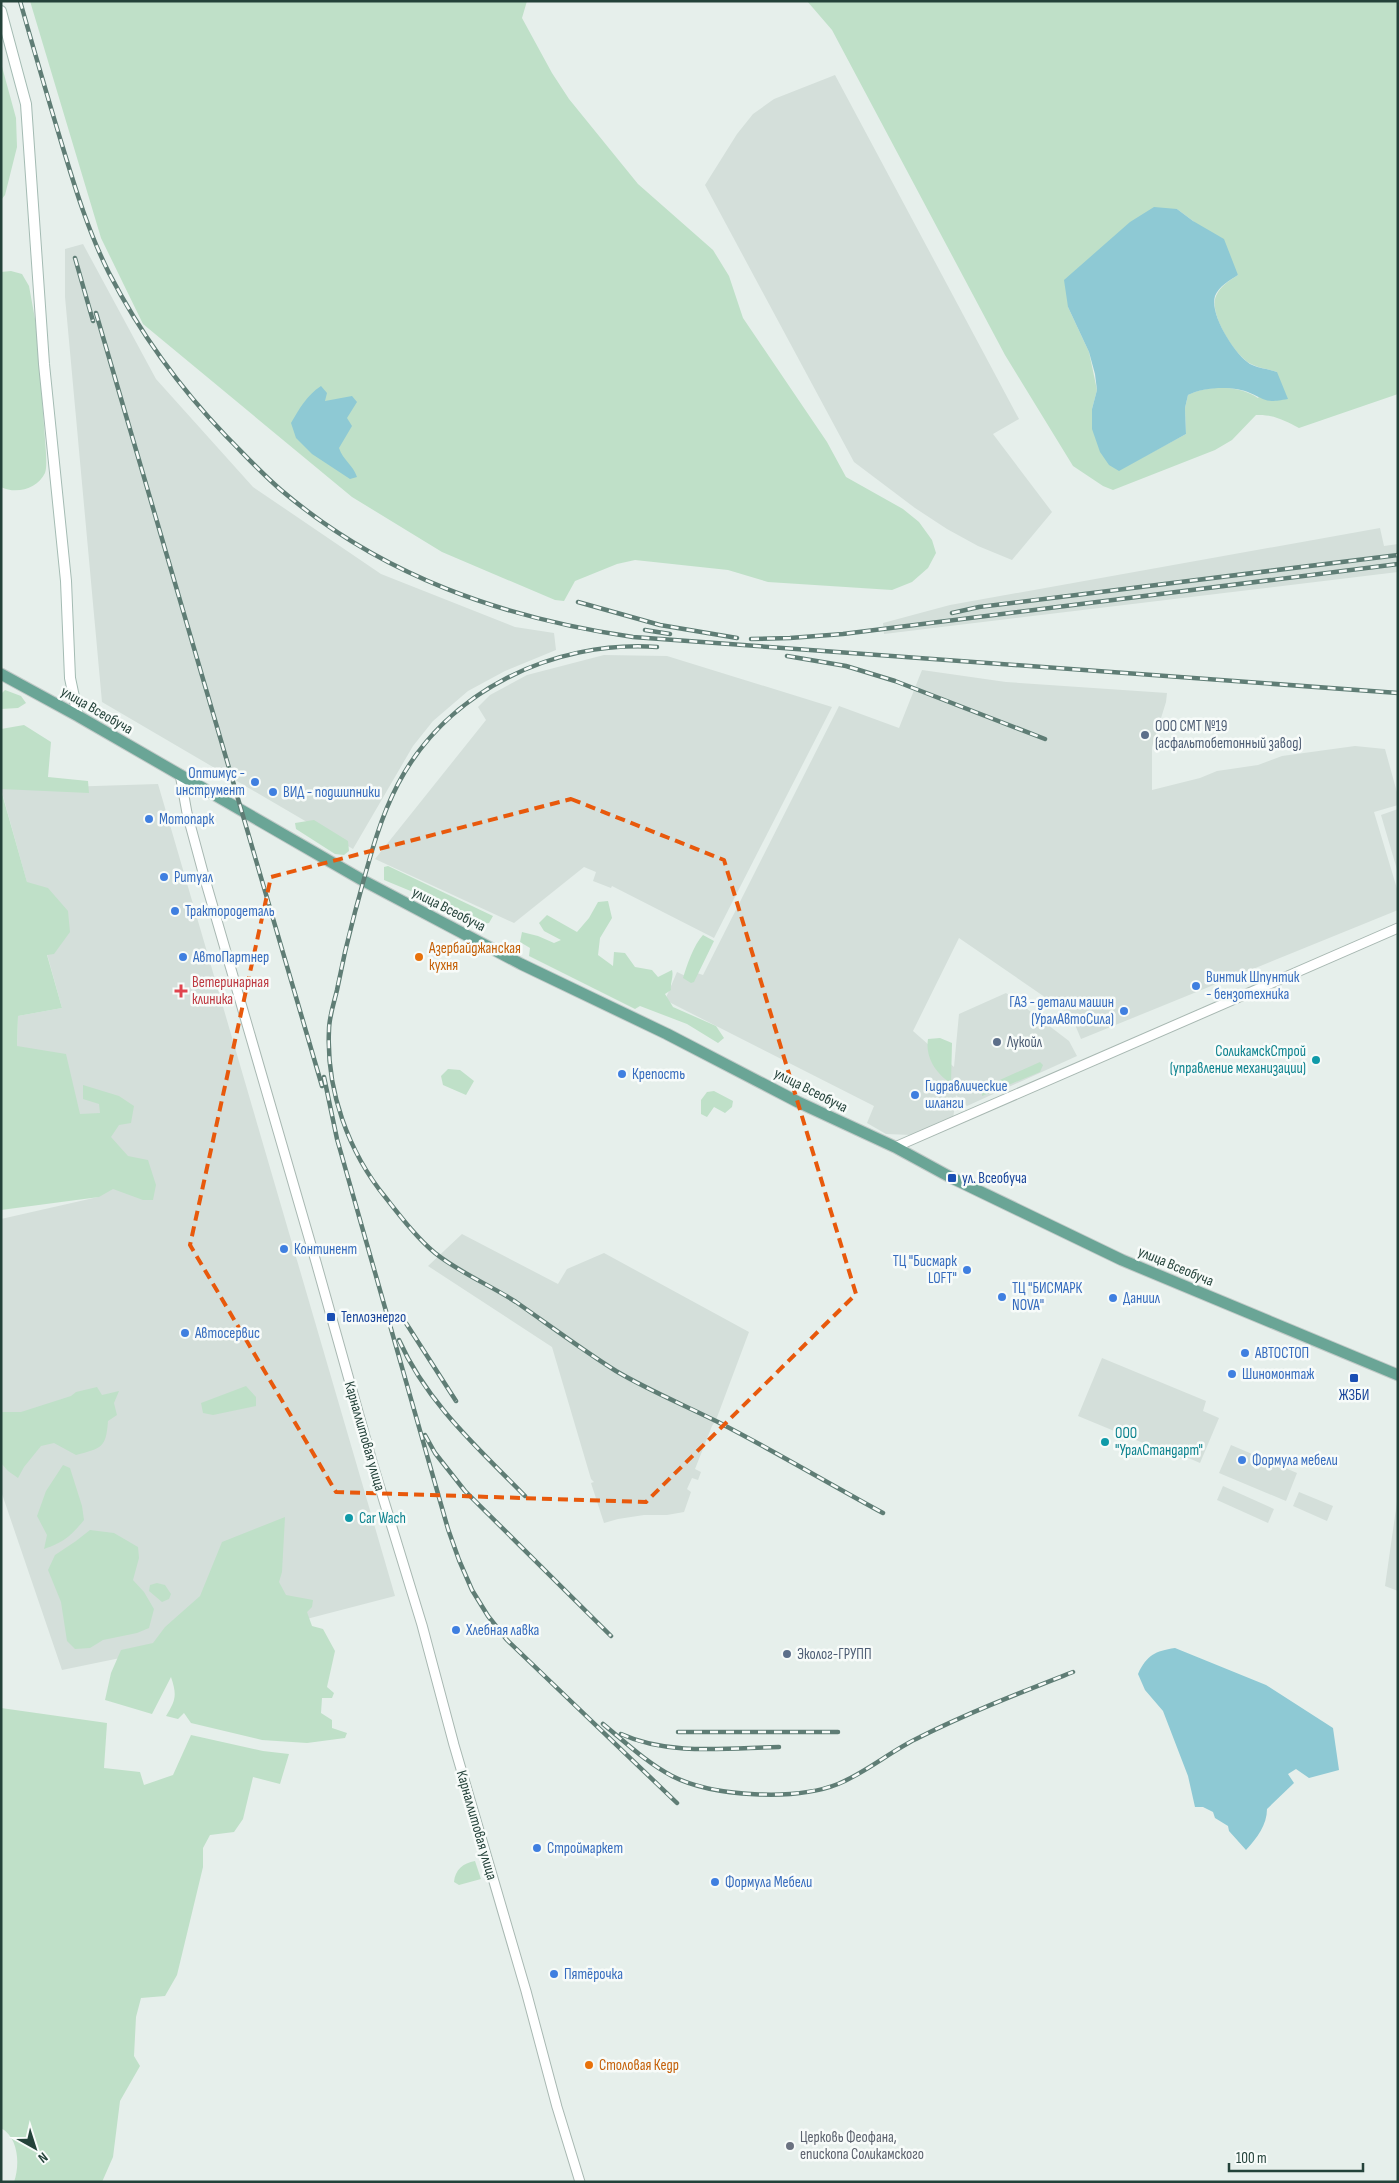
<svg xmlns="http://www.w3.org/2000/svg" width="1399" height="2183" viewBox="0 0 1399 2183" font-family="'Sofia Sans Condensed',sans-serif">
<style>
.built{fill:#d4dfda}
.green{fill:#bfe0c8;fill-rule:evenodd}
.water{fill:#8ec9d4}
.lines{fill:none;stroke-linecap:round;stroke-linejoin:round}
.tertiary-casing{stroke:#a8b8b2;stroke-width:11}
.secondary-casing{stroke:#a4bbb3;stroke-width:12}
.primary-casing{stroke:#c2cac8;stroke-width:13}
.tertiary{stroke:#fff;stroke-width:9}
.secondary{stroke:#fff;stroke-width:10}
.primary{stroke:#6aa596;stroke-width:11}
.rail-casing{stroke:#5f7d75;stroke-width:4.5}
.rail{stroke:#f7fbf9;stroke-width:2.5;stroke-dasharray:8;stroke-linecap:butt}
.marked{fill:none;stroke:#e8590c;stroke-width:4;stroke-dasharray:10 6;stroke-linejoin:round}
.service-dot{fill:#5c6f8a;stroke:#f7fbf9;stroke-width:2}
.shop-dot{fill:#3f7fe0;stroke:#f7fbf9;stroke-width:2}
.food-dot{fill:#e8710a;stroke:#f7fbf9;stroke-width:2}
.health-dot{fill:#e0444e;stroke:#f7fbf9;stroke-width:2}
.culture-dot{fill:#0f9aa8;stroke:#f7fbf9;stroke-width:2}
.transit-dot{fill:#1a4fb4;stroke:#f7fbf9;stroke-width:2}
.worship-dot{fill:#6b7280;stroke:#f7fbf9;stroke-width:2}
.labels{text-anchor:middle;stroke-width:5;stroke-linejoin:round;paint-order:stroke}
.street-label{font-size:15px;fill:#24423a;stroke:#f7fbf9}
.service-label{font-size:15px;fill:#4e5e75;stroke:#f7fbf9;text-anchor:start}
.shop-label{font-size:15px;fill:#366cbe;stroke:#f7fbf9;text-anchor:start}
.food-label{font-size:15px;fill:#c56008;stroke:#f7fbf9;text-anchor:start}
.health-label{font-size:15px;fill:#be3a42;stroke:#f7fbf9;text-anchor:start}
.culture-label{font-size:15px;fill:#0d838f;stroke:#f7fbf9;text-anchor:start}
.transit-label{font-size:15px;fill:#164399;stroke:#f7fbf9;text-anchor:start}
.worship-label{font-size:15px;fill:#5b616d;stroke:#f7fbf9;text-anchor:start}
</style>
<rect width="100%" height="100%" fill="#e6efeb"/>
<path class="built" d="M 835,75 L 1019,419 L 993,434 L 1052,512 L 1012,560 L 978,546 L 947,529 L 915,508 L 854,462 L 705,185 L 737,134 L 753,114 L 774,99 Z
M 83,244 L 156,379 L 253,487 L 381,574 L 515,627 L 554,633 L 556,650 L 505,671 L 468,691 L 433,721 L 413,746 L 353,849 L 102,702 L 65,297 L 65,249 Z
M 1380,528 L 1384,546 L 1398,544 L 1398,572 L 884,634 L 883,623 L 950,605 Z
M 604,655 L 667,656 L 832,707 L 714,938 L 612,886 L 611,888 L 593,881 L 596,872 L 584,867 L 514,923 L 375,859 L 486,720 L 478,707 L 490,695 L 527,675 Z
M 922,670 L 1006,682 L 1167,693 L 1166,702 L 1152,747 L 1152,790 L 1200,778 L 1217,771 L 1258,765 L 1282,756 L 1355,746 L 1385,749 L 1398,796 L 1398,805 L 1374,812 L 1398,892 L 1398,910 L 1081,1039 L 1071,1015 L 959,938 L 913,1031 L 954,1067 L 959,1014 L 1006,993 L 1069,1041 L 1077,1056 L 967,1106 L 956,1095 L 953,1120 L 912,1135 L 886,1134 L 867,1123 L 874,1106 L 665,1000 L 677,972 L 694,980 L 697,973 L 703,975 L 839,706 L 899,728 Z
M 158,784 L 395,1596 L 295,1622 L 62,1670 L 1,1491 L 1,1219 L 98,1197 L 17,1046 L 18,1016 L 62,1008 L 1,789 Z
M 1398,809 L 1398,873 L 1381,815 Z
M 462,1234 L 558,1284 L 567,1269 L 604,1253 L 749,1332 L 716,1420 L 712,1426 L 695,1469 L 701,1472 L 698,1480 L 692,1478 L 687,1489 L 691,1492 L 684,1512 L 667,1515 L 644,1515 L 618,1519 L 604,1523 L 591,1483 L 594,1482 L 591,1479 L 552,1347 L 428,1266 Z
M 1102,1358 L 1206,1401 L 1203,1411 L 1219,1418 L 1200,1463 L 1184,1456 L 1182,1459 L 1078,1416 Z
M 1231,1445 L 1297,1473 L 1286,1501 L 1219,1473 Z
M 1223,1486 L 1274,1509 L 1268,1523 L 1217,1500 Z
M 1299,1492 L 1333,1506 L 1327,1521 L 1293,1506 Z
M 1398,1495 L 1398,1591 L 1385,1586 Z"/>
<path class="green" d="M 30,1 L 527,1 L 522,18 L 552,73 L 569,99 L 638,184 L 713,250 L 729,276 L 743,318 L 827,442 L 846,477 L 903,509 L 919,522 L 932,540 L 936,553 L 928,568 L 912,582 L 892,590 L 768,582 L 728,570 L 635,560 L 617,564 L 575,581 L 564,601 L 555,600 L 442,552 L 352,497 L 143,324 L 101,238 Z
M 807,1 L 1398,1 L 1398,394 L 1299,428 C 1284,420 1272,414 1256,415 L 1232,440 L 1215,450 L 1113,490 L 1103,486 L 1073,466 L 1005,355 L 832,30 ZM 1177,209 L 1193,221 L 1238,275 C 1230,280 1220,286 1216,296 C 1208,313 1235,356 1251,364 C 1258,368 1269,369 1277,372 L 1258,398 C 1239,385 1209,385 1188,395 L 1185,408 L 1186,434 L 1119,470 L 1092,409 L 1097,390 L 1089,352 L 1068,307 Z
M 1,63 L 16,118 L 17,147 L 5,195 L 1,200 Z
M 11,271 L 22,274 L 29,286 L 37,330 L 46,453 C 46,459 47,467 45,473 C 38,488 17,495 1,487 L 1,272 Z
M 5,690 L 21,696 L 26,703 L 18,708 L 1,709 L 1,694 Z
M 24,725 L 51,742 L 48,777 L 88,781 L 89,793 L 1,789 L 1,729 Z
M 1,790 L 27,882 L 48,888 L 68,911 L 70,932 L 54,954 L 47,955 L 62,1008 L 18,1016 L 17,1046 L 66,1054 L 80,1114 L 100,1113 L 99,1104 L 83,1099 L 83,1085 L 119,1096 L 134,1106 L 131,1123 L 119,1125 L 111,1137 L 128,1156 L 148,1160 L 156,1185 L 153,1200 L 143,1200 L 113,1189 L 99,1197 L 1,1210 Z
M 314,820 L 348,841 L 349,851 L 344,855 L 335,854 L 296,829 L 295,823 Z
M 388,866 L 493,916 L 489,923 L 482,924 L 442,904 L 384,880 L 384,867 Z
M 608,901 L 612,918 L 600,938 L 598,955 L 613,966 L 614,952 L 625,953 L 635,967 L 652,970 L 658,977 L 672,970 C 674,977 670,982 671,990 L 665,994 L 673,1007 L 716,1026 L 724,1038 L 718,1043 L 687,1024 L 640,1006 L 635,1009 L 529,956 L 530,948 L 520,942 L 522,932 L 538,936 L 554,943 L 561,940 L 544,931 L 539,923 L 547,915 L 577,932 L 589,918 L 598,902 Z
M 703,935 L 714,941 L 694,982 L 691,983 L 683,978 C 687,965 694,944 703,935 Z
M 940,1038 L 952,1043 L 951,1083 C 936,1074 925,1057 928,1039 Z
M 1040,1062 L 1043,1065 L 1040,1072 L 982,1096 L 982,1088 Z
M 448,1069 L 460,1070 L 474,1081 L 466,1095 L 443,1085 L 441,1076 Z
M 714,1091 L 733,1101 L 732,1107 L 725,1113 L 714,1107 L 707,1117 L 701,1114 L 701,1100 L 707,1092 Z
M 246,1386 L 256,1397 L 256,1406 L 213,1415 L 203,1413 L 201,1403 Z
M 97,1387 L 102,1395 L 119,1391 L 114,1403 L 117,1415 L 108,1421 C 106,1448 102,1448 76,1455 L 54,1443 L 41,1446 L 24,1467 L 18,1478 L 8,1471 L 1,1463 L 1,1412 L 21,1412 L 71,1396 L 76,1392 Z
M 63,1465 L 70,1468 L 82,1506 L 84,1520 C 71,1536 64,1542 44,1549 L 47,1535 L 37,1516 L 46,1491 Z
M 285,1517 L 282,1572 L 279,1582 L 286,1595 L 313,1600 L 312,1607 L 307,1612 L 312,1626 L 323,1629 L 335,1651 L 327,1687 L 334,1693 L 332,1698 L 322,1698 L 321,1713 L 332,1720 L 332,1728 L 347,1733 L 345,1738 L 307,1743 L 262,1740 L 191,1723 L 184,1713 L 178,1719 L 166,1716 C 176,1700 177,1695 171,1677 L 152,1714 L 105,1700 L 111,1673 L 121,1650 L 153,1643 L 165,1627 L 200,1596 L 222,1542 Z
M 90,1530 L 114,1533 L 138,1547 L 139,1558 L 133,1580 L 144,1592 L 154,1609 L 149,1628 L 137,1633 L 103,1640 L 90,1648 L 75,1649 L 67,1641 L 61,1602 L 48,1570 L 55,1555 L 76,1541 Z
M 157,1583 L 165,1585 L 171,1594 L 169,1599 L 162,1602 L 149,1591 L 150,1585 Z
M 1,1708 L 107,1723 L 104,1768 L 140,1772 L 144,1785 L 173,1775 L 191,1735 L 263,1751 L 289,1754 L 280,1784 L 253,1777 L 243,1819 L 234,1832 L 210,1835 L 203,1848 L 203,1867 L 177,1975 L 165,1996 L 141,1998 L 136,2017 L 134,2056 L 140,2066 L 120,2101 L 113,2157 L 102,2182 L 14,2182 C 20,2165 19,2138 1,2128 Z
M 475,1861 L 481,1879 L 459,1885 L 454,1882 C 455,1870 463,1863 475,1861 Z"/>
<path class="water" d="M 1154,207 L 1177,209 L 1193,221 L 1224,239 L 1238,275 C 1230,280 1219,286 1215,296 C 1209,314 1235,355 1250,364 C 1257,368 1269,369 1277,372 L 1288,399 C 1266,403 1268,401 1250,393 C 1234,385 1203,387 1188,395 L 1185,408 L 1186,434 L 1119,471 L 1109,465 L 1100,452 L 1092,429 L 1092,409 L 1097,390 L 1095,374 L 1089,352 L 1068,307 L 1064,280 L 1130,222 Z
M 321,386 L 327,393 L 325,401 L 352,396 L 357,402 L 347,418 L 352,426 L 339,448 C 343,460 353,465 357,477 L 350,479 L 312,454 L 296,438 L 291,423 C 300,408 306,396 321,386 Z
M 1175,1648 L 1266,1685 L 1333,1728 L 1339,1770 L 1309,1778 L 1296,1769 L 1288,1774 L 1294,1783 L 1267,1809 C 1267,1825 1257,1838 1246,1850 L 1229,1831 L 1228,1826 L 1215,1818 L 1213,1812 L 1203,1807 L 1195,1807 L 1188,1776 L 1163,1711 L 1145,1690 L 1138,1674 C 1147,1655 1155,1651 1175,1648 Z"/>
<g class="lines">
<defs>
<path id="tertiary" d="M 180,774 L 187,813 L 204,876 L 316,1262 L 373,1465 L 422,1625 L 454,1745 L 526,1991 L 557,2107 L 580,2182
M 895,1147 L 1398,928"/>
<path id="secondary" d="M 1,11 L 26,104 L 44,364 L 66,581 L 70,678 L 78,716"/>
<path id="primary" d="M 1,674 L 78,716 L 364,881 L 521,964 L 667,1034 L 798,1102 L 895,1147 L 952,1178 L 1122,1260 L 1398,1375"/>
</defs>
<use href="#tertiary" class="tertiary-casing"/>
<use href="#secondary" class="secondary-casing"/>
<use href="#primary" class="primary-casing"/>
<use href="#tertiary" class="tertiary"/>
<use href="#secondary" class="secondary"/>
<use href="#primary" class="primary"/>
<defs>
<path id="rail" d="M 20,1 C 34,50 48,99 63,148 C 76,191 89,233 109,273 C 140,333 180,388 226,436 C 244,454 261,473 281,490 C 382,576 503,618 633,637 L 1398,693
M 75,258 L 93,321
M 96,313 L 322,1086
M 578,602 L 660,625 L 737,638
M 952,613 L 979,607 L 1398,555
M 645,630 L 670,634
M 751,639 L 790,638 L 843,634 L 1398,564
M 657,647 C 553,640 447,691 398,784 C 377,824 367,869 355,912 C 348,938 342,964 337,990 C 334,1003 329,1017 329,1030 C 326,1089 348,1152 386,1198 C 401,1217 417,1238 435,1253 C 460,1273 490,1285 516,1302 C 549,1325 581,1349 616,1371 C 648,1390 684,1405 718,1422 C 774,1451 828,1483 883,1513
M 787,656 L 846,666 L 895,681 L 1045,739
M 324,1077 L 337,1139 L 448,1529 L 459,1560 L 472,1590 L 488,1616 L 507,1640 L 677,1803
M 404,1320 L 456,1401
M 399,1340 C 427,1403 478,1448 525,1496
M 425,1435 L 435,1453 L 465,1491 L 611,1636
M 603,1724 C 625,1742 647,1763 672,1776 C 713,1797 796,1801 838,1784 C 867,1772 892,1750 920,1737 C 970,1712 1022,1692 1073,1672
M 678,1732 L 838,1732
M 621,1734 C 669,1756 728,1748 779,1747"/>
</defs>
<use href="#rail" class="rail-casing"/>
<use href="#rail" class="rail"/>
</g>
<path class="marked" d="M 571,799 L 724,860 L 856,1294 L 646,1502 L 336,1492 L 190,1245 L 271,877 Z"/>
<g class="service-dot">
<circle cx="1145" cy="735" r="5"/>
<circle cx="997" cy="1042" r="5"/>
<circle cx="787" cy="1654" r="5"/>
</g>
<g class="shop-dot">
<circle cx="255" cy="782" r="5"/>
<circle cx="273" cy="792" r="5"/>
<circle cx="149" cy="819" r="5"/>
<circle cx="164" cy="877" r="5"/>
<circle cx="175" cy="911" r="5"/>
<circle cx="183" cy="957" r="5"/>
<circle cx="1196" cy="986" r="5"/>
<circle cx="1124" cy="1011" r="5"/>
<circle cx="622" cy="1074" r="5"/>
<circle cx="915" cy="1095" r="5"/>
<circle cx="284" cy="1249" r="5"/>
<circle cx="967" cy="1270" r="5"/>
<circle cx="1002" cy="1297" r="5"/>
<circle cx="1113" cy="1298" r="5"/>
<circle cx="185" cy="1333" r="5"/>
<circle cx="1245" cy="1353" r="5"/>
<circle cx="1232" cy="1374" r="5"/>
<circle cx="1242" cy="1460" r="5"/>
<circle cx="456" cy="1630" r="5"/>
<circle cx="537" cy="1848" r="5"/>
<circle cx="715" cy="1882" r="5"/>
<circle cx="554" cy="1974" r="5"/>
</g>
<g class="food-dot">
<circle cx="419" cy="957" r="5"/>
<circle cx="589" cy="2065" r="5"/>
</g>
<path class="health-dot" d="M178.5 983.5h5v5h5v5h-5v5h-5v-5h-5v-5h5z"/>
<g class="culture-dot">
<circle cx="1316" cy="1060" r="5"/>
<circle cx="1105" cy="1442" r="5"/>
<circle cx="349" cy="1518" r="5"/>
</g>
<g class="transit-dot">
<rect x="947" y="1173" width="10" height="10" rx="2.5"/>
<rect x="326" y="1312" width="10" height="10" rx="2.5"/>
<rect x="1349" y="1373" width="10" height="10" rx="2.5"/>
</g>
<circle class="worship-dot" cx="790" cy="2146" r="5"/>
<g class="labels">
<g class="street-label">
<text transform="translate(97 710) rotate(30)" y="5">улица Всеобуча</text>
<text transform="translate(449 909) rotate(27)" y="5">улица Всеобуча</text>
<text transform="translate(811 1090) rotate(27)" y="5">улица Всеобуча</text>
<text transform="translate(1176 1266) rotate(23)" y="5">улица Всеобуча</text>
<text transform="translate(365 1436) rotate(74)" y="5">Карналлитовая улица</text>
<text transform="translate(477 1825) rotate(74)" y="5">Карналлитовая улица</text>
</g>
<g class="service-label">
<text x="1155" y="731">ООО СМТ №19<tspan x="1155" dy="17">(асфальтобетонный завод)</tspan></text>
<text x="1007" y="1047">Лукойл</text>
<text x="797" y="1659">Эколог-ГРУПП</text>
</g>
<g class="shop-label">
<text x="245" y="778" text-anchor="end">Оптимус -<tspan x="245" dy="17">инструмент</tspan></text>
<text x="283" y="797">ВИД - подшипники</text>
<text x="159" y="824">Мотопарк</text>
<text x="174" y="882">Ритуал</text>
<text x="185" y="916">Трактородеталь</text>
<text x="193" y="962">АвтоПартнер</text>
<text x="1206" y="982">Винтик Шпунтик<tspan x="1206" dy="17">- бензотехника</tspan></text>
<text x="1114" y="1007" text-anchor="end">ГАЗ - детали машин<tspan x="1114" dy="17">(УралАвтоСила)</tspan></text>
<text x="632" y="1079">Крепость</text>
<text x="925" y="1091">Гидравлические<tspan x="925" dy="17">шланги</tspan></text>
<text x="294" y="1254">Континент</text>
<text x="957" y="1266" text-anchor="end">ТЦ "Бисмарк<tspan x="957" dy="17">LOFT"</tspan></text>
<text x="1012" y="1293">ТЦ "БИСМАРК<tspan x="1012" dy="17">NOVA"</tspan></text>
<text x="1123" y="1303">Даниил</text>
<text x="195" y="1338">Автосервис</text>
<text x="1255" y="1358">АВТОСТОП</text>
<text x="1242" y="1379">Шиномонтаж</text>
<text x="1252" y="1465">Формула мебели</text>
<text x="466" y="1635">Хлебная лавка</text>
<text x="547" y="1853">Строймаркет</text>
<text x="725" y="1887">Формула Мебели</text>
<text x="564" y="1979">Пятёрочка</text>
</g>
<g class="food-label">
<text x="429" y="953">Азербайджанская<tspan x="429" dy="17">кухня</tspan></text>
<text x="599" y="2070">Столовая Кедр</text>
</g>
<g class="health-label">
<text x="192" y="987">Ветеринарная<tspan x="192" dy="17">клиника</tspan></text>
</g>
<g class="culture-label">
<text x="1306" y="1056" text-anchor="end">СоликамскСтрой<tspan x="1306" dy="17">(управление механизации)</tspan></text>
<text x="1115" y="1438">ООО<tspan x="1115" dy="17">"УралСтандарт"</tspan></text>
<text x="359" y="1523">Car Wach</text>
</g>
<g class="transit-label">
<text x="962" y="1183">ул. Всеобуча</text>
<text x="341" y="1322">Теплоэнерго</text>
<text x="1354" y="1400" text-anchor="middle">ЖЗБИ</text>
</g>
<g class="worship-label">
<text x="800" y="2142">Церковь Феофана,<tspan x="800" dy="17">епископа Соликамского</tspan></text>
</g>
</g>
<rect width="1399" height="2183" fill="none" stroke="#24423a" stroke-width="5"/>
<g transform="translate(35 2148) rotate(141)" stroke="#f7fbf9" stroke-width="4" paint-order="stroke">
<path d="M0-4L9 19L0 12L-9 19Z" fill="#24423a"/>
<text y="-8" font-size="14" font-weight="bold" text-anchor="middle" fill="#24423a">N</text>
</g>
<path d="M1229 2163v8h134v-8" fill="none" stroke="#24423a" stroke-width="2.5"/>
<text x="1236" y="2163" font-size="15" fill="#24423a" stroke="#f7fbf9" stroke-width="4" paint-order="stroke">100 m</text>
</svg>
